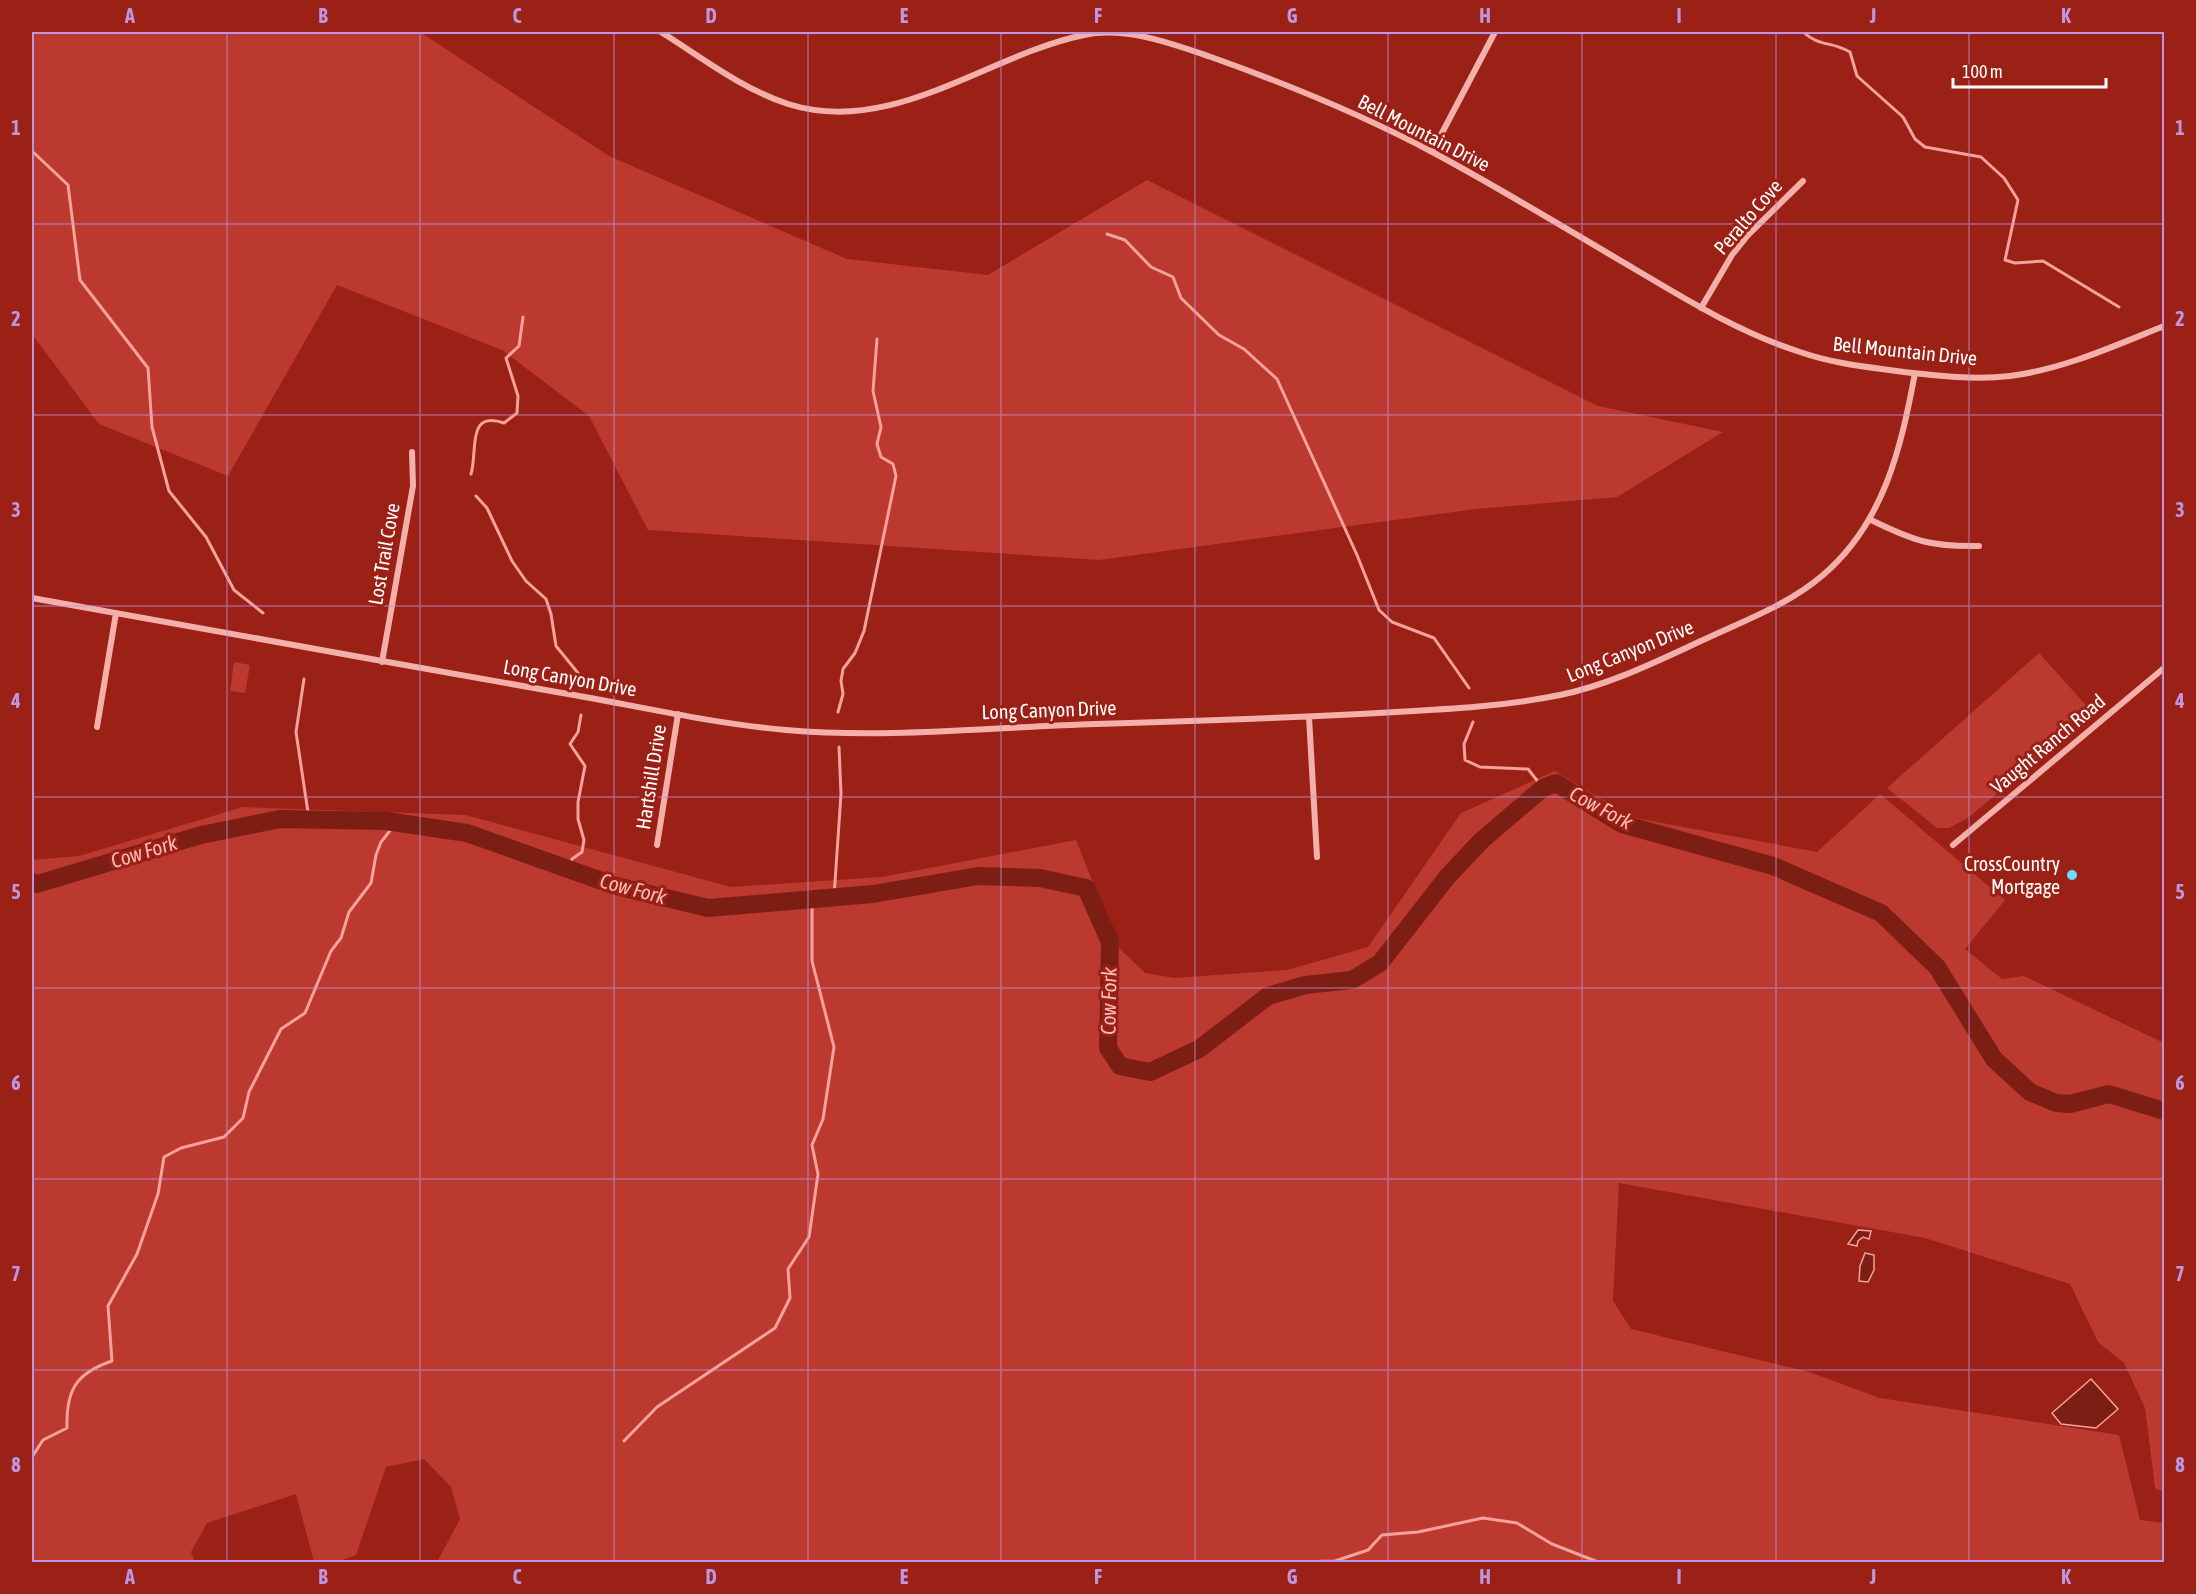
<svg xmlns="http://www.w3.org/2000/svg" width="2196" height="1594" viewBox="0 0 2196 1594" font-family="'Asap Condensed',sans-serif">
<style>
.green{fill:#bc392f}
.water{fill:#7c1e14;stroke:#f5a19c;stroke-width:1.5}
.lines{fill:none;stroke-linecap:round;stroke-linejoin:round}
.stream{stroke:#f5a19c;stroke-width:3}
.river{stroke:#7c1e14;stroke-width:18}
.street{stroke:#f3afaa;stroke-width:6}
.grid{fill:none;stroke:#bd96df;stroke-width:1.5;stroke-opacity:0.55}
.poi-dot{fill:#6cddff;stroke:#9b2015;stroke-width:2}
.labels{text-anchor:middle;stroke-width:6;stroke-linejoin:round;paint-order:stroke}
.street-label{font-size:20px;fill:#fff;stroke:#9b2015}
.poi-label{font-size:20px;fill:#fff;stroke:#9b2015;text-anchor:end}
.water-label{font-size:21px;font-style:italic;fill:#f9bbb7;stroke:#9b2015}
.neatline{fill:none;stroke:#bd96df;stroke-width:2}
.grid-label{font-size:20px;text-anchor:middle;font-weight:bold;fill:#bd96df}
</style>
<rect width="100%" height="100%" fill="#9b2015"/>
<path class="green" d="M 32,32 L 420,32 L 609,156 L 847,259 L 988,275 L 1147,180 L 1598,406 L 1723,432 L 1617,497 L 1476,509 L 1099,560 L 648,530 L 589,416 L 502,350 L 337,285 L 228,476 L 99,424 L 32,334 Z
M 2039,653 L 2093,713 L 1969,817 L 1949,828 L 1937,828 L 1887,788 Z
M 234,662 L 250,665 L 245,693 L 230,691 Z
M 1555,771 L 1630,817 L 1817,852 L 1880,794 L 2005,900 L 1965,949 L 2002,979 L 2024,976 L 2164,1043 L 2164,1492 L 2155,1488 L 2145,1408 L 2124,1363 L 2098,1342 L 2070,1284 L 1925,1238 L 1619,1183 L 1613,1301 L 1631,1329 L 1809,1372 L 1880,1398 L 2119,1435 L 2140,1520 L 2164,1523 L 2164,1562 L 437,1562 L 460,1519 L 451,1487 L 424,1459 L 386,1467 L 356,1555 L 337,1562 L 314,1562 L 296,1494 L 207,1523 L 191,1552 L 195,1562 L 32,1562 L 32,860 L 79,856 L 243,807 L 466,815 L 731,887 L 882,877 L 1076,840 L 1119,948 L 1145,973 L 1175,978 L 1287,970 L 1368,947 L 1461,813 Z"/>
<path class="water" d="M 1858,1230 L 1871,1231 L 1869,1239 L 1863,1237 L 1858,1241 L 1857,1246 L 1848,1244 Z
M 1865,1253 L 1874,1255 L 1874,1270 L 1868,1282 L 1859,1281 L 1860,1266 Z
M 2091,1379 L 2118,1409 L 2096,1428 L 2061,1424 L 2052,1413 Z"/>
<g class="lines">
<path class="stream" d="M 1803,32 C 1820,47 1831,41 1850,52 L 1857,76 L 1903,117 L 1915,139 L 1925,147 L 1981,157 L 2004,178 L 2018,200 L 2005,260 L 2015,263 L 2043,261 L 2119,307
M 32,85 L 32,89
M 32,151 L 68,185 L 80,280 L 148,368 L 152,427 L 169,491 L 206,537 L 234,590 L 263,613
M 1107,234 L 1125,240 L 1151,267 L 1173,277 L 1181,298 L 1219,335 L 1244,349 L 1277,379 L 1357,555 L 1379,610 L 1392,622 L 1434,638 L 1469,688
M 471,474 C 478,451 466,410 504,423 L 517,413 L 518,396 L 506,358 L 519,346 L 523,317
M 476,496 L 487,508 L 512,561 L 526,581 L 546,599 L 551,614 L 556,646 L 578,673
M 304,679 L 296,732 L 309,819
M 838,712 L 843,694 L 841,681 L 843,669 L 855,653 L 864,631 L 896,476 L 893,464 L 881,457 L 877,444 L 881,427 L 873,391 L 877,339
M 1473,722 L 1464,744 L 1465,760 L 1480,767 L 1528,769 L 1543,788
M 568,869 L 572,859 L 582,852 L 584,840 L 578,819 L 578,802 L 585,766 L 570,744 L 578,732 L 581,715
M 834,897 L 841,794 L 839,747
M 624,1441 L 657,1407 L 775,1328 L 790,1298 L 788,1269 L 809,1237 L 818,1174 L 812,1145 L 823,1119 L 834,1047 L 812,961 L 812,899
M 32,1457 L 43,1440 L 67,1428 C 66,1390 76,1373 112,1361 L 108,1306 L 137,1254 L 158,1194 L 164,1157 L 181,1148 L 224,1137 L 243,1118 L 249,1092 L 281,1029 L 305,1013 L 331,951 L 341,938 L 349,912 L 371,883 L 376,855 L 381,842 L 397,822
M 1294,1562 L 1335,1561 L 1368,1550 L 1382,1535 L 1418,1532 L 1483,1518 L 1517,1523 L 1552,1544 L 1598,1562"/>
<path class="river" d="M 32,882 L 37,884 L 201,835 L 280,819 L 386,821 L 467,833 L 616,886 L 708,908 L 873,894 L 978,876 L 1040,878 L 1086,888 L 1110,942 L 1108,1048 L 1120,1066 L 1150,1072 L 1199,1049 L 1268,996 L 1305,985 L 1352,980 L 1380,963 L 1448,876 L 1482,840 L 1543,788 L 1556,783 L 1622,824 L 1773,866 L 1881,913 L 1937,967 L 1994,1059 L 2030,1092 L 2056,1103 L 2070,1104 L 2109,1094 L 2164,1111"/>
<path class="street" d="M 661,32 C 701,57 742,89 788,104 C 892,137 987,55 1084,35 C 1125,26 1173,44 1211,57 C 1287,84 1365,116 1436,154 C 1503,190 1568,230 1633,268 C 1687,300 1740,333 1800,352 C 1834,364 1869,367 1904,372 C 1939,376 1975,380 2010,376 C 2064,369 2114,346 2164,326
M 1432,152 L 1495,32
M 1701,308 L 1732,255 L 1748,235 L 1803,181
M 1871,520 C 1914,541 1931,547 1979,546
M 32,598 C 205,630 378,660 551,691 C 629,704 707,723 786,730 C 889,739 992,727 1096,724 C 1196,721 1296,718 1396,712 C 1451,709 1506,706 1560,695 C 1614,684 1665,657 1714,635 C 1751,618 1792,602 1823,575 C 1884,523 1901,448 1915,373
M 382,662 L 413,486 L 412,452
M 1309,717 L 1317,857
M 97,727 L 116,613
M 657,845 L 678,714
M 1953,845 L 2164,668"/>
</g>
<path class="grid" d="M 227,32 L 227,1562M 420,32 L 420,1562M 614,32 L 614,1562M 808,32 L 808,1562M 1001,32 L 1001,1562M 1195,32 L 1195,1562M 1388,32 L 1388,1562M 1582,32 L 1582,1562M 1776,32 L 1776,1562M 1969,32 L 1969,1562M 32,224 L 2164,224M 32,415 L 2164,415M 32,606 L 2164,606M 32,797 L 2164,797M 32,988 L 2164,988M 32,1179 L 2164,1179M 32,1370 L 2164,1370"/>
<circle class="poi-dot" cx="2072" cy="875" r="6"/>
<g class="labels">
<g class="street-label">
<text transform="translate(1424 133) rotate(27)" y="7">Bell Mountain Drive</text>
<text transform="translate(1748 217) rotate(-49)" y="7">Peralto Cove</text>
<text transform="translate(1905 351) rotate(6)" y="7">Bell Mountain Drive</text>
<text transform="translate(384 554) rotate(-80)" y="7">Lost Trail Cove</text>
<text transform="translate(1630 651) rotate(-22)" y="7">Long Canyon Drive</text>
<text transform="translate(570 678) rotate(10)" y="7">Long Canyon Drive</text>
<text transform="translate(1049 710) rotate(-2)" y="7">Long Canyon Drive</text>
<text transform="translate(2048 744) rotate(-40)" y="7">Vaught Ranch Road</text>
<text transform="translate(651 777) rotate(-81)" y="7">Hartshill Drive</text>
</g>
<g class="poi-label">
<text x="2060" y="871">CrossCountry<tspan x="2060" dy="23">Mortgage</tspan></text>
</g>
<g class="water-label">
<text transform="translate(1601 808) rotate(28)" y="7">Cow Fork</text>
<text transform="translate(144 852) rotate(-17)" y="7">Cow Fork</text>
<text transform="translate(633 889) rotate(15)" y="7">Cow Fork</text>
<text transform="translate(1109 1001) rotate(-89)" y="7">Cow Fork</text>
</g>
</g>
<rect width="2196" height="1594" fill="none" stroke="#9b2015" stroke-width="66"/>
<path d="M1953 78v9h153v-9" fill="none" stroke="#ffffff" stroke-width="3"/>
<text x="1962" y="78" font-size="18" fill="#ffffff" stroke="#9b2015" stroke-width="4.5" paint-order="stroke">100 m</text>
<rect x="33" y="33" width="2130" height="1528" class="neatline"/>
<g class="grid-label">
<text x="130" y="23">A</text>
<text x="323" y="23">B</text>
<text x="517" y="23">C</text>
<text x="711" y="23">D</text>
<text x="904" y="23">E</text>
<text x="1098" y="23">F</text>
<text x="1292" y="23">G</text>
<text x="1485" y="23">H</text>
<text x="1679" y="23">I</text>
<text x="1873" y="23">J</text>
<text x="2066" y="23">K</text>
<text x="16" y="135">1</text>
<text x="2180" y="135">1</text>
<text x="16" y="326">2</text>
<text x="2180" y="326">2</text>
<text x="16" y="517">3</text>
<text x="2180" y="517">3</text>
<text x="16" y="708">4</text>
<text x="2180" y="708">4</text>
<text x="16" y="899">5</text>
<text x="2180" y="899">5</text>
<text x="16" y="1090">6</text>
<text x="2180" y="1090">6</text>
<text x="16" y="1281">7</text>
<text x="2180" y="1281">7</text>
<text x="16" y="1472">8</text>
<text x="2180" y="1472">8</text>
<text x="130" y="1584">A</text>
<text x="323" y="1584">B</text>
<text x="517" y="1584">C</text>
<text x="711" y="1584">D</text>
<text x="904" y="1584">E</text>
<text x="1098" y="1584">F</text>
<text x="1292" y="1584">G</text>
<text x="1485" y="1584">H</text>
<text x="1679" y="1584">I</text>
<text x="1873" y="1584">J</text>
<text x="2066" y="1584">K</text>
</g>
</svg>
